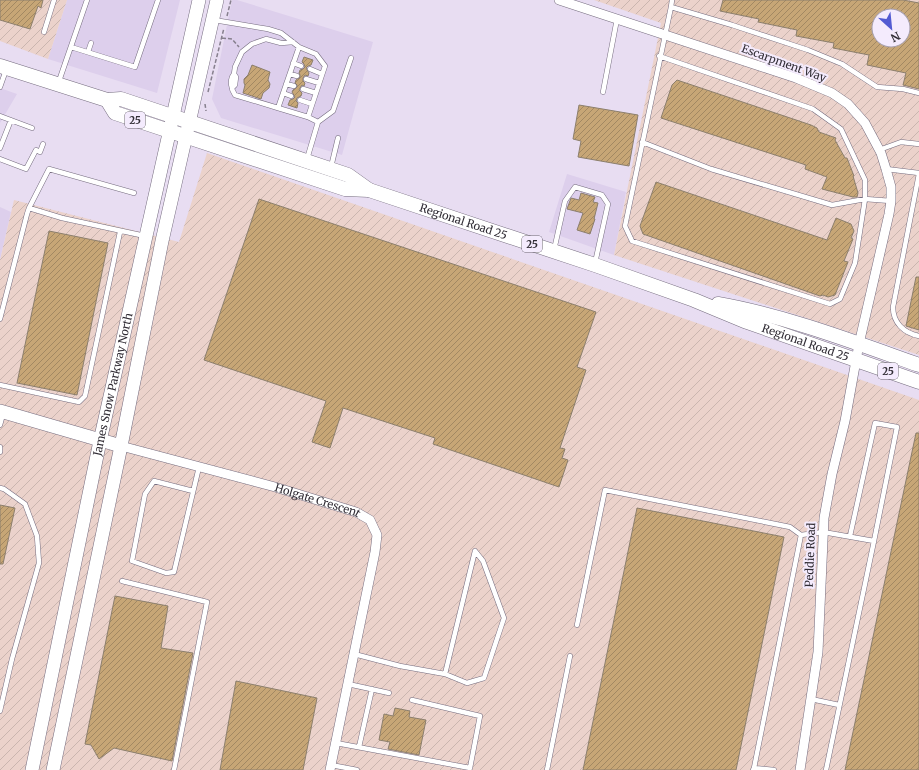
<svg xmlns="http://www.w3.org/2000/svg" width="919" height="770" viewBox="0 0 919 770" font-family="Merriweather,serif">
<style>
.built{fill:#ddcfec}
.industrial{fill:url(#industrial-furrows);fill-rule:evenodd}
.building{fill:url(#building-hatch);stroke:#8c7f6d;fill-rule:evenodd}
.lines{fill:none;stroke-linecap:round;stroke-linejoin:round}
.lane-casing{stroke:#756c7f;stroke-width:5.5}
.street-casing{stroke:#756c7f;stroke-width:10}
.secondary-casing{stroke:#756c7f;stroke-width:14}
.primary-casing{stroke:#756c7f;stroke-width:15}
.path{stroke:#87808e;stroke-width:1.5;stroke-dasharray:4 2;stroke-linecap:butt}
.lane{stroke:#fff;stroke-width:4.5}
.street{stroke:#fff;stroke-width:9}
.secondary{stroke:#fff;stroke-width:13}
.primary{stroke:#fff;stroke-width:14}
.labels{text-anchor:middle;stroke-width:4;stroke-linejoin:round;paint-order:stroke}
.shield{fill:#f4ebfd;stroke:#6c6671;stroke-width:1}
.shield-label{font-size:10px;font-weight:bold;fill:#312d35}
.street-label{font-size:11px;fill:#312d35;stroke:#f4ebfd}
</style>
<defs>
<pattern id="industrial-furrows" width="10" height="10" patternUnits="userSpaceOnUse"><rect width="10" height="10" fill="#ebd2cb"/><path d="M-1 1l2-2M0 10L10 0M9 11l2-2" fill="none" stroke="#cab5af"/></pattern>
<pattern id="building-hatch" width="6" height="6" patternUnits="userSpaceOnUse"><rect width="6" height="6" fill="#c7a676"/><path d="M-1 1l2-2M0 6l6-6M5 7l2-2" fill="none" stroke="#a28862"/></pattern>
</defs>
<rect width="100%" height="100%" fill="#e8ddf2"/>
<path class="built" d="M 67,0 L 180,0 L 157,93 L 48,59 Z
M 232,0 L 237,0 L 373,42 L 342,155 L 221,118 L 212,99 Z
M 0,88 L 17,94 L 0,123 Z
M 567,174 L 626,192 L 614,255 L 549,232 Z
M 0,207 L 11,212 L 0,260 Z"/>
<path class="industrial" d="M 0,0 L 67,0 L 48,59 L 0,41 Z
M 594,0 L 919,0 L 919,355 L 614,255 L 661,23 ZM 879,16 L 903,16 L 903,40 L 879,40 Z
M 207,153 L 919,400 L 919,770 L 0,770 L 0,260 L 14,200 L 179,242 Z"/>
<path class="building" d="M 0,0 L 43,0 L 41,8 L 38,6 L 30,29 L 0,20 Z
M 723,0 L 903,0 L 919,3 L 919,89 L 903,85 L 906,73 L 867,65 L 869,55 L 833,48 L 834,43 L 796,36 L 797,30 L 758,22 L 759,19 L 720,11 ZM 879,16 L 903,16 L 903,40 L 879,40 Z
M 304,57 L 313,60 L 311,65 L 308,66 L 306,68 L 309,73 L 308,76 L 305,75 L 303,78 L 303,81 L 305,83 L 304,86 L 302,85 L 300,88 L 299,90 L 302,93 L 301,96 L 297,98 L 296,101 L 298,103 L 297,108 L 288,105 L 290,100 L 293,99 L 295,97 L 292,92 L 293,90 L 297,87 L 297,85 L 295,83 L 296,80 L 300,77 L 300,75 L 299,73 L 300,70 L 303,69 L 305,67 L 304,64 L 302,62 Z
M 252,65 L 270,72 L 268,80 L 270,84 L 269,88 L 263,93 L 261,99 L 243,93 L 245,85 L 244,83 L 244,79 L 248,75 Z
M 677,80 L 811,125 L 817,128 L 819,132 L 836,138 L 835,140 L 845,158 L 847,158 L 854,176 L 853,176 L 858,193 L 857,197 L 853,197 L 822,189 L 827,177 L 805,169 L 806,165 L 661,118 L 672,85 Z
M 579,105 L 638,115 L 629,166 L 578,157 L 581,141 L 573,139 Z
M 656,182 L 827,240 L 836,218 L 851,224 L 854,231 L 851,238 L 853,239 L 844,261 L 848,262 L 835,295 L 828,297 L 823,295 L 820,296 L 643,234 L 640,226 Z
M 581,193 L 595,197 L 593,202 L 598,203 L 594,219 L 595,219 L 590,234 L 577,230 L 583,213 L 567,209 L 571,198 L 579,200 Z
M 259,199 L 596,312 L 577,367 L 586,370 L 560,448 L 565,449 L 562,458 L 568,460 L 559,487 L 433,444 L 435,438 L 343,408 L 330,448 L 312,442 L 326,401 L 204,360 Z
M 49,231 L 108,243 L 77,395 L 17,383 Z
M 916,277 L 919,277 L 919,330 L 906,326 Z
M 916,433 L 919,433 L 919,770 L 845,770 Z
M 0,505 L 15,508 L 3,564 L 0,564 Z
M 637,508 L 784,537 L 736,770 L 583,770 Z
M 115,596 L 168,606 L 161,648 L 193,653 L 172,761 L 114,748 L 99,759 L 91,745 L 85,744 Z
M 236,681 L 317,698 L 303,770 L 220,770 Z
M 395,708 L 410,711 L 409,717 L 426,720 L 419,755 L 388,749 L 390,742 L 379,740 L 384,714 L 393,716 Z"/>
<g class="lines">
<defs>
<path id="lane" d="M 671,7 L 672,0
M 214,20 L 268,29 L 281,33 L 299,47 L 316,54 L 325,66 L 308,117 L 318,122 L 307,159
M 44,32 L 54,0
M 71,47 L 135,67 L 158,0
M 299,47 L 278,108 L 308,117
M 88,52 L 91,43
M 659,56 L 813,109 L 841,129 L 865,180 L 865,199 L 855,263 L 840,299 L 830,304 L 632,241 L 625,226 L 671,7 L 732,25 L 808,50 L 842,64 L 877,87 L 903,89 L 919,93
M 293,63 L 301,66
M 310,69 L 322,74
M 234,74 C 229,80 231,89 235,95 L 278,108
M 290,74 L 297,76
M 306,79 L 319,83
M 58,84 L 87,0
M 286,84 L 294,86
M 0,87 L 6,70
M 232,88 L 235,85 L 236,77 L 234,74 L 235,67 L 242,52 L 252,44 L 266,39 L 281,43 L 293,42
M 303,89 L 316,93
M 603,92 L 617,19
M 283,93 L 291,96
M 300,100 L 312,104
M 0,116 L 32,128
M 318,122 L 333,111 L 351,58
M 642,142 L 711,169 L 832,205 L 865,199 L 891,201
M 0,148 L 11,120
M 879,150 L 901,142 L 919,144
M 0,159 L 26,169 L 36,150 L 40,152 L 43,144
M 331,167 L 338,138
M 886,169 L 919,173
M 919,174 L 893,307 C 893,323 904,333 919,336
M 29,208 L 49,169 L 134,193
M 554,250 L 565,201 L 575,187 L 602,195 L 608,204 L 595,263
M 0,319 L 27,214 L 29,208 L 62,218 L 145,236
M 0,385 L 79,402 L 85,396 L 120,232
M 0,425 L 3,414
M 0,447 L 0,452
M 0,488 L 4,489 L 25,504 L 37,536 L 39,563 L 12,659 L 0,711
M 193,491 L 154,481 L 145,494 L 132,561 L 166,573 L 174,572 L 199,467
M 122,581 L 207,602 L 174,770
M 577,625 L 605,490 L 790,527 L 801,535
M 354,654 L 400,666 L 445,674 L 467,683 L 484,678 L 504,618 L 483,561 L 475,551
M 445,674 L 475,551
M 348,684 L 389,693
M 811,699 L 839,705
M 336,743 L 470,768 L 480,716 L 412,700
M 359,747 L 372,689
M 331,765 L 357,770
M 754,768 L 801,535 L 823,532 L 874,541 L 897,427 L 875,423 L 850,536
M 547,770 L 570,656
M 753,770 L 754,768 L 774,770
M 826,770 L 874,541"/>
<g id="street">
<path d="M 559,0 L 796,78 L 832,93 L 848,104 L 865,123 L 881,153 L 886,169 L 891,187 L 891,201 L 889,214 L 859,344 L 845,421 L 832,474 L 824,518 L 818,652 L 800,770"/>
<path id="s1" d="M 121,446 L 275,487 L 356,512 L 370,520 L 377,535 L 375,552 L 330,770"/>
</g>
<g id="secondary">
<path d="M 0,411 L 121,446"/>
<path id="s2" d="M 32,770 L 100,441 L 199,0"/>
<path d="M 53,770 L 121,446 L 162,241 L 217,0"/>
</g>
<g id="primary">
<path d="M 0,66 L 107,100 L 121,99 L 348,175 L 369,190"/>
<path id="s3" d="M 107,100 L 115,113 L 345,189 L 369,190 L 595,265 L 694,300 L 747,322 L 919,382"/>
<path d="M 718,304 C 786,316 854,342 919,365"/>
</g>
</defs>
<use href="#lane" class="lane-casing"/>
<use href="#street" class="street-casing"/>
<use href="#secondary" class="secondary-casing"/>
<use href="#primary" class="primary-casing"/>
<path class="path" d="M 227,16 L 231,0
M 222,38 L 232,39 L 239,47
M 208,92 L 224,28
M 205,104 L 206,111"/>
<use href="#lane" class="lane"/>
<use href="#street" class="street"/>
<use href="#secondary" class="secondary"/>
<use href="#primary" class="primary"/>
</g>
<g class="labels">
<g class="shield">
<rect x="125" y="112" width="20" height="16" rx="3"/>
<rect x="522" y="236" width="20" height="16" rx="3"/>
<rect x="878" y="363" width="20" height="16" rx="3"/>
</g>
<g class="shield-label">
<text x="135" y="124">25</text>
<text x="532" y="248">25</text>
<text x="888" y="375">25</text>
</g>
<g class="street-label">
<text transform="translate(784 63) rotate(20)" y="4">Escarpment Way</text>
<text dy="4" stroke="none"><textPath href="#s3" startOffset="381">Regional Road 25</textPath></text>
<text dy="4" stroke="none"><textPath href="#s3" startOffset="744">Regional Road 25</textPath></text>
<text dy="4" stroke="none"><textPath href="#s2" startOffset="394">James Snow Parkway North</textPath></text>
<text dy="4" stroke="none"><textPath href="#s1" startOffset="204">Holgate Crescent</textPath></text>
<text transform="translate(810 555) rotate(-88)" y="4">Peddie Road</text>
</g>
</g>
<g transform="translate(891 28) rotate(153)"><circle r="19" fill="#f4ebfd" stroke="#a69fad"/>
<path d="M0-3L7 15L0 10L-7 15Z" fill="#535bd2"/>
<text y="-6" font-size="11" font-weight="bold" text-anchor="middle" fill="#312d35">N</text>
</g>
</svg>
